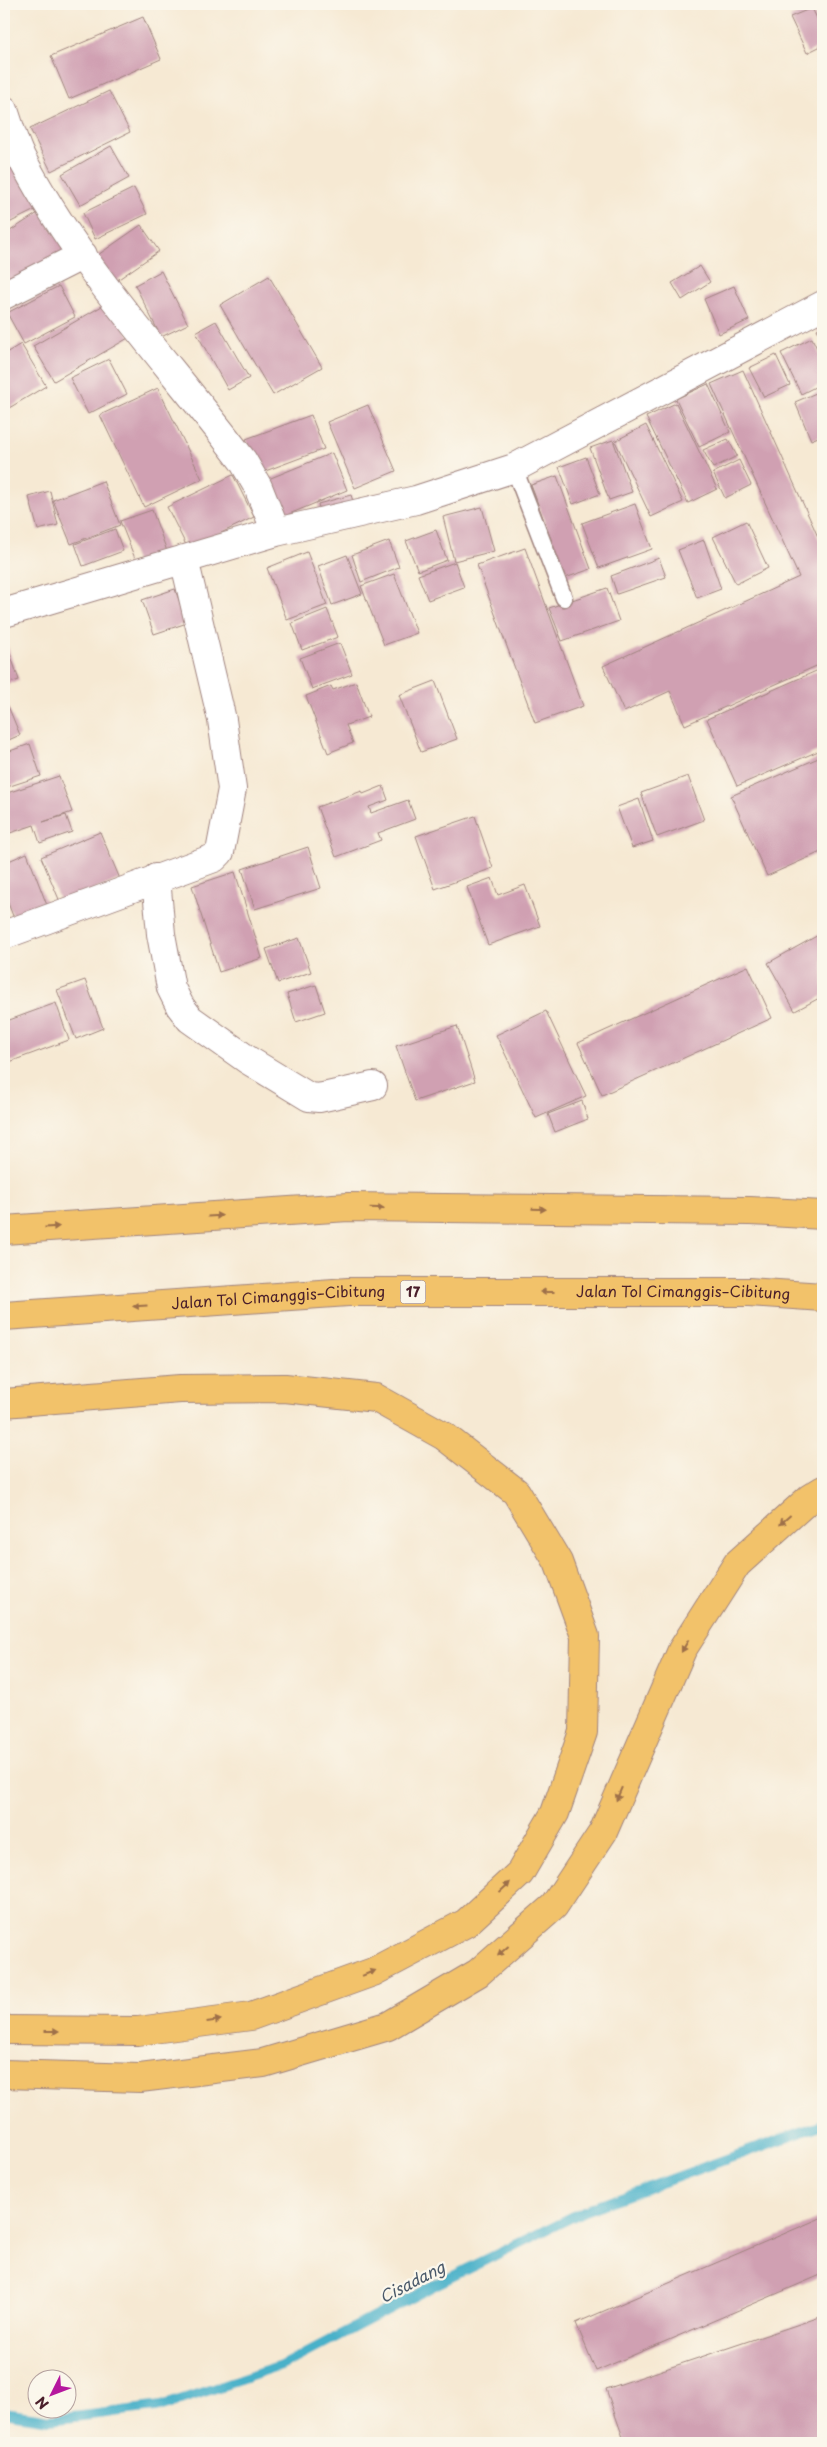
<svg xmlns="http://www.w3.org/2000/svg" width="827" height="2447" viewBox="0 0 827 2447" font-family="'Playpen Sans',sans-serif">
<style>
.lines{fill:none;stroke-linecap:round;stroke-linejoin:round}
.stream{stroke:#4ab1c9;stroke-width:10}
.building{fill:#d0a0b2}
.lane-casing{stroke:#a0847f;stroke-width:19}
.street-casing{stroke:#a0847f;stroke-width:30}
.highway-casing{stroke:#a0847f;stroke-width:30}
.lane{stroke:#fff;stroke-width:16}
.street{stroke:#fff;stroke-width:28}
.highway{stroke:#f2c26a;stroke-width:28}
.oneway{fill:#9e704a}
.labels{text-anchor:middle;stroke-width:4.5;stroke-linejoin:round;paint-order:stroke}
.shield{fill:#fbf7ec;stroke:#7f6065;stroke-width:1}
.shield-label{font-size:14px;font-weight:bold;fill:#4a1f2b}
.street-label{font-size:15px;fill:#4a1f2b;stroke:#fbf7ec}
.water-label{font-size:16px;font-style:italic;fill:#4a596a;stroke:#fbf7ec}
</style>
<rect width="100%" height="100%" fill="#fbf7ec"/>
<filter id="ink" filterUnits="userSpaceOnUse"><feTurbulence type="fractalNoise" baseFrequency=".02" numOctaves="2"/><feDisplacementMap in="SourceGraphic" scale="10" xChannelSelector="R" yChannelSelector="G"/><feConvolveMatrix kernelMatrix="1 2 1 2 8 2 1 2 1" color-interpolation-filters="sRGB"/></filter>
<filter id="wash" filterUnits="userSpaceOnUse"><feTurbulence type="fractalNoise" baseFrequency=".0096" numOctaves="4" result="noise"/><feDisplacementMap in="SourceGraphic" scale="20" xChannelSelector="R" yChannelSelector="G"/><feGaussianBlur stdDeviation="1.12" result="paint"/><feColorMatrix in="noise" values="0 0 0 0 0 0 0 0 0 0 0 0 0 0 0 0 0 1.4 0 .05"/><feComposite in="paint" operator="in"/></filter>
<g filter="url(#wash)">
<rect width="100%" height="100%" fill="#f6e9d3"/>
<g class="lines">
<path class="stream" d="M 4,2413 L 50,2420 L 162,2406 L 281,2366 L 435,2285 L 584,2211 L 823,2124"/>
</g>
<g id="blocks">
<path class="building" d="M 812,8 L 823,31 L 823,45 L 807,53 L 790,17 Z
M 143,17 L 161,59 L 69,99 L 51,56 Z
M 109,91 L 130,132 L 51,171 L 30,129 Z
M 4,140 L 41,207 L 5,225 L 4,223 Z
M 111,146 L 129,178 L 80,205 L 62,174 Z
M 134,188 L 147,214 L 95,239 L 83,213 Z
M 41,211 L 66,251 L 4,290 L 4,235 Z
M 141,225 L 159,251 L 113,283 L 95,257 Z
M 700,266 L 710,282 L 682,300 L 672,283 Z
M 161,271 L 188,324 L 161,337 L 135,285 Z
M 269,276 L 322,367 L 273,395 L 220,305 Z
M 59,286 L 75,317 L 24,344 L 7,313 Z
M 734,286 L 749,320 L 719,334 L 704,299 Z
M 109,302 L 130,337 L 54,381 L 33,346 Z
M 216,321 L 249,378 L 228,390 L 196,332 Z
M 823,327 L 823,341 L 817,329 Z
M 812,338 L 823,361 L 823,383 L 801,394 L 781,353 Z
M 21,344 L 46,386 L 4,411 L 4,354 Z
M 776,355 L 790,385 L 764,397 L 749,368 Z
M 109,359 L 127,394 L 88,414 L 70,378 Z
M 743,370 L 823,548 L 823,663 L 685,725 L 670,691 L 624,712 L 603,666 L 799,577 L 711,384 Z
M 708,384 L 730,432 L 699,447 L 676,399 Z
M 158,388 L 202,479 L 144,507 L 100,415 Z
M 823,390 L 823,435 L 811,440 L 795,402 Z
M 676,403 L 717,489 L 688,503 L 646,417 Z
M 368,405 L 396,471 L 355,488 L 327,422 Z
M 311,415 L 324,449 L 260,473 L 246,439 Z
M 646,425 L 683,502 L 651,517 L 615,441 Z
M 728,439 L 737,456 L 713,468 L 703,450 Z
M 613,440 L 632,492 L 609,500 L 590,448 Z
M 332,453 L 347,490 L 282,517 L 266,480 Z
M 586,457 L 600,494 L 573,504 L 559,467 Z
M 739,460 L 751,485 L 725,498 L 713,473 Z
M 233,475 L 254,517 L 188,549 L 167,507 Z
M 557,476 L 591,569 L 565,578 L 531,485 Z
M 103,481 L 120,525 L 71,544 L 53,500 Z
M 50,491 L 58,525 L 38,530 L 29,497 Z
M 351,495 L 355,507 L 321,516 L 318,504 Z
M 635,504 L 652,549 L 599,568 L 582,523 Z
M 482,507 L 494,551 L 454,561 L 443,517 Z
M 152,510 L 168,554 L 138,566 L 120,521 Z
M 746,521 L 768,568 L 736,584 L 713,537 Z
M 115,529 L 123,551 L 83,566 L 75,544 Z
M 436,530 L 447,560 L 418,571 L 406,541 Z
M 704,540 L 721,589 L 697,598 L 678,550 Z
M 389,541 L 399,567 L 361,582 L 352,555 Z
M 525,548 L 583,706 L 535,723 L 477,565 Z
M 307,552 L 327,605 L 287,620 L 267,568 Z
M 347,555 L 362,594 L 332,605 L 318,566 Z
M 659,558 L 666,577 L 617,594 L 611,576 Z
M 455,562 L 464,587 L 428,600 L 418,575 Z
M 394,574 L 417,633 L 384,645 L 361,586 Z
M 607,588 L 619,621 L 562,641 L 549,608 Z
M 175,589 L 187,623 L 154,634 L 142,600 Z
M 327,609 L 338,637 L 302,650 L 292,623 Z
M 4,636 L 19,680 L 4,685 Z
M 340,643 L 352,674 L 312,689 L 300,658 Z
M 823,668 L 823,749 L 737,786 L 707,719 Z
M 435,681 L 457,739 L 421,752 L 399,695 Z
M 356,682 L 369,717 L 346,725 L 353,743 L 328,753 L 306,696 L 331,686 L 333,690 Z
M 8,706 L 20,735 L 4,742 L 4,708 Z
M 30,744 L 41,776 L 4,788 L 4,753 Z
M 823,756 L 823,851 L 767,876 L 731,796 Z
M 59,776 L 72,812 L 43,822 L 66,815 L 72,832 L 40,843 L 34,825 L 4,835 L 4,794 Z
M 688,776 L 704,820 L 657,837 L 641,793 Z
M 383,786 L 388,800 L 369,807 L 371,813 L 408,800 L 415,819 L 378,833 L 381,840 L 336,857 L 317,807 L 362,791 L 363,794 Z
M 639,799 L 653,841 L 632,848 L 617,807 Z
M 475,816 L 493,868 L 435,889 L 416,836 Z
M 100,832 L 120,879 L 61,904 L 41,857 Z
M 308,847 L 321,888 L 255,909 L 242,869 Z
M 27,853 L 48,908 L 15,921 L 4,893 L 4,863 Z
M 235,872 L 262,958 L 219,972 L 192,886 Z
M 492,878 L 498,895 L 525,885 L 540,926 L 488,945 L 467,887 Z
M 822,933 L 823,996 L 795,1011 L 768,963 Z
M 299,938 L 311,972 L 278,983 L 266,949 Z
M 748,966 L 772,1018 L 602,1095 L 578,1043 Z
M 85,980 L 103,1028 L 76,1039 L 57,990 Z
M 316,985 L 325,1012 L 296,1022 L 287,994 Z
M 56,1003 L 69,1040 L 4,1064 L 4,1022 Z
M 546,1011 L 586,1096 L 536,1118 L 496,1035 Z
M 457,1026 L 475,1081 L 415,1101 L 396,1046 Z
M 582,1101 L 588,1119 L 555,1132 L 548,1114 Z
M 823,2217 L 823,2274 L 596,2371 L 576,2323 Z
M 823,2316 L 823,2443 L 625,2443 L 606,2389 Z"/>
</g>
</g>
<g filter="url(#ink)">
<use href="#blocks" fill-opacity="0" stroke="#a0847f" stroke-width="1"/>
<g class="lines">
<defs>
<path id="lane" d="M 514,468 L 564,598"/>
<path id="street" d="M 4,110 C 9,124 13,140 19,153 C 77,267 167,360 243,461 L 258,487 L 276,532
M 4,295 L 83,255
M 4,613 L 276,532 L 416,500 L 514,468 L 823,305
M 156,878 L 161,934 L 171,988 L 180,1006 L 190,1019 L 248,1060 L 309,1097 L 319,1098 L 373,1086
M 4,935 L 214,858 L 220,852 L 232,789 L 222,720 L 184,559"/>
<g id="highway">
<path d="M 4,1230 L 348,1207 L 750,1211 L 823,1215"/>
<path id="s1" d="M 4,1316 L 348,1292 L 749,1292 L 823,1297"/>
<path d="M 4,1403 L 180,1389 L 285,1388 L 376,1398 L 444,1436 L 516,1492 L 558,1562 L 585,1636 L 583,1732 L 555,1813 L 520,1873 L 466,1923 L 373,1972 L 251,2016 L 138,2031 L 4,2030"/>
<path d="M 4,2074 L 140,2078 L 263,2063 L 388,2026 L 478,1973 L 554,1906 L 603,1832 L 682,1650 L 737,1564 L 810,1498 L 823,1490"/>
</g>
</defs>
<use href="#lane" class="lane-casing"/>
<use href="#street" class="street-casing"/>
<use href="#highway" class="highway-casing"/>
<use href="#lane" class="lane"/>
<use href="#street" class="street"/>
<use href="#highway" class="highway"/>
</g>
<defs><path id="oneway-solid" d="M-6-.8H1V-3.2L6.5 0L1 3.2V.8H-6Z" transform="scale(1.25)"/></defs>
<g class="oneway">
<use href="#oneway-solid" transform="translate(377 1208) rotate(1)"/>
<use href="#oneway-solid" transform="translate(539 1209) rotate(1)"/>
<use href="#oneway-solid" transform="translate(215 1216) rotate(-4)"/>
<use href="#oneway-solid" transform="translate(52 1227) rotate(-4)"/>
<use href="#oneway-solid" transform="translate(547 1292) rotate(-180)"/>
<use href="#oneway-solid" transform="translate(140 1306) rotate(176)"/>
<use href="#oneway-solid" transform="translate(785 1520) rotate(138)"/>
<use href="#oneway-solid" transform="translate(685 1646) rotate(120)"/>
<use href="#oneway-solid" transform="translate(619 1794) rotate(113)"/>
<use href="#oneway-solid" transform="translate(505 1887) rotate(-43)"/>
<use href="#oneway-solid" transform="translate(503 1951) rotate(138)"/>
<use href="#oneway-solid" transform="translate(369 1973) rotate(-22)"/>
<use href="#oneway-solid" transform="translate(214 2021) rotate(-8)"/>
<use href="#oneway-solid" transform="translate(52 2031)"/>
</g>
</g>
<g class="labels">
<rect class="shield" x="400.5" y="1280.5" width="25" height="23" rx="4"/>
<g class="shield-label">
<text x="413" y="1297">17</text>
</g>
<g class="street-label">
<text dy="5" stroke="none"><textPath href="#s1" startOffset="680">Jalan Tol Cimanggis–Cibitung</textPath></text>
<text dy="5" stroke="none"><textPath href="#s1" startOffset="275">Jalan Tol Cimanggis–Cibitung</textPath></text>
</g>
<g class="water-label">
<text transform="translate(412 2282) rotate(-27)" y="6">Cisadang</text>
</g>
</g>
<rect width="827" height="2447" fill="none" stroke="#fbf7ec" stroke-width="20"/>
<g transform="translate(52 2394) rotate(228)"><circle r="24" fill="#fbf7ec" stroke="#b4a19f"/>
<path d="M0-4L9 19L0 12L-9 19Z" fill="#b5179e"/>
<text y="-8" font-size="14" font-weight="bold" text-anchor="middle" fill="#4a1f2b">N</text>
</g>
</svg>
